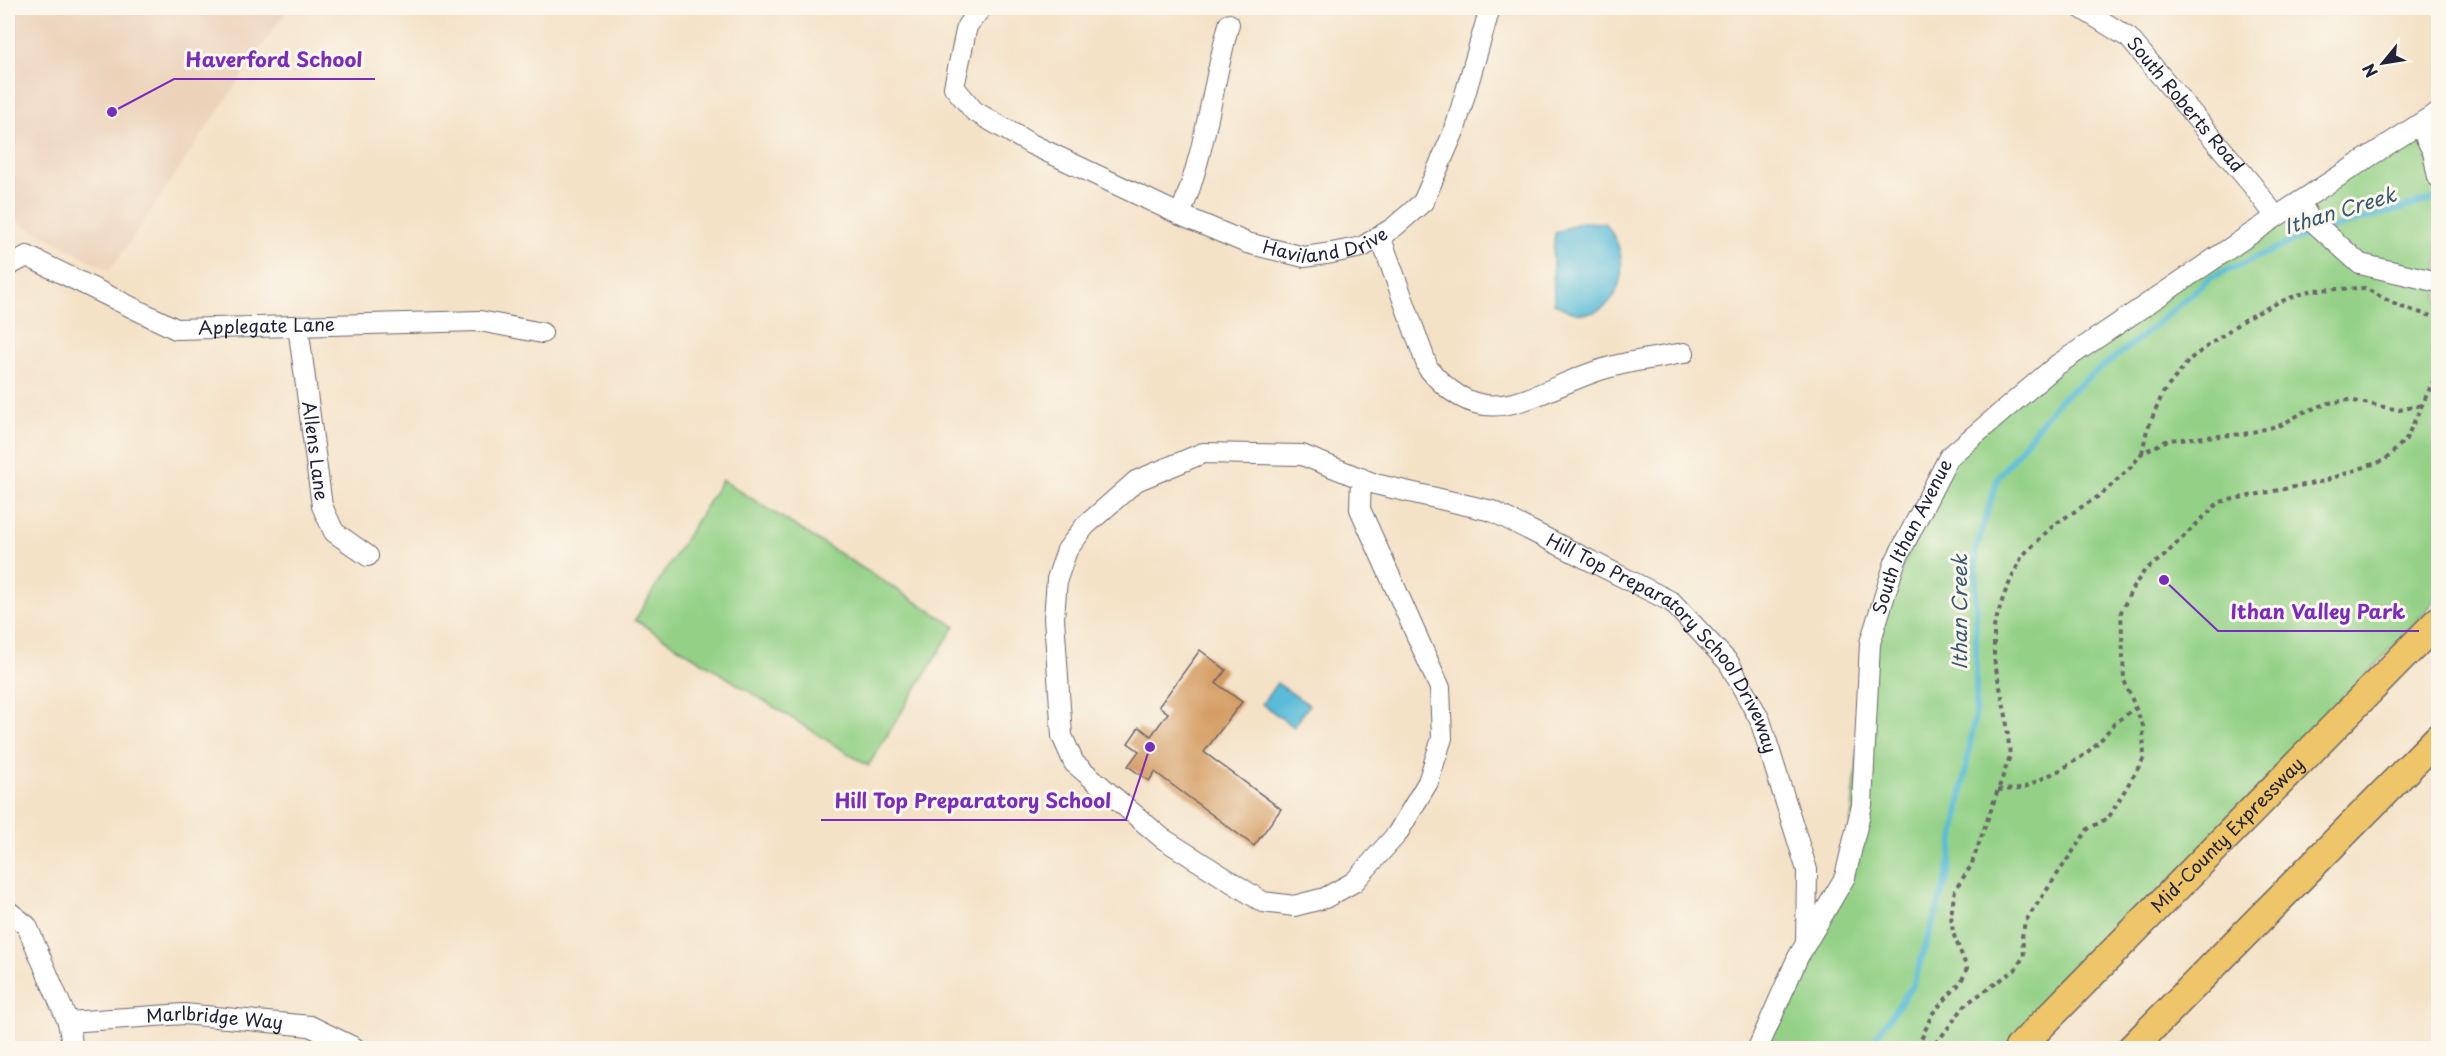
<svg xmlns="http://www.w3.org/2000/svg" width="2446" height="1056" viewBox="0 0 2446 1056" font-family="'Playpen Sans',sans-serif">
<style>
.built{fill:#ecd2b9}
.green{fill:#94d187;stroke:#5b7a61;stroke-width:1.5}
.water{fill:#5abcd8;stroke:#3e6f8a;stroke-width:1.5}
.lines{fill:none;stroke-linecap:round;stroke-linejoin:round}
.stream{stroke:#5abcd8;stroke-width:6}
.building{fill:#d59d64}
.minor-casing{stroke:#6c656c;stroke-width:22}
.highway-casing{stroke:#6c656c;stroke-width:31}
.path{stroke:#6c656c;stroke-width:4;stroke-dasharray:4.5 4.5;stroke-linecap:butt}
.minor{stroke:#fff;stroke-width:20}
.highway{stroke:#eec569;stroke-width:28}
.labels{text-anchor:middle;stroke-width:6;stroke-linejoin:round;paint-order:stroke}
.street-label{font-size:18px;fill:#22223b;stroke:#fbf7ec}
.water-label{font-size:20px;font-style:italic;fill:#365872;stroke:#fbf7ec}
.leader{fill:none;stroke:#7b2cbf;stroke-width:2}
.callout-dot{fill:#7b2cbf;stroke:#fbf7ec;stroke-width:2}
.callout-label{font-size:20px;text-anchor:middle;font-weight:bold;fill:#7b2cbf;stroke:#fbf7ec;stroke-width:6;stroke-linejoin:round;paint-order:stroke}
</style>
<rect width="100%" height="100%" fill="#fbf7ec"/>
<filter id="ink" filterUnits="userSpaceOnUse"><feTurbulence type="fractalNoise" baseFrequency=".0167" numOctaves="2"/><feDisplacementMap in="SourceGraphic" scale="12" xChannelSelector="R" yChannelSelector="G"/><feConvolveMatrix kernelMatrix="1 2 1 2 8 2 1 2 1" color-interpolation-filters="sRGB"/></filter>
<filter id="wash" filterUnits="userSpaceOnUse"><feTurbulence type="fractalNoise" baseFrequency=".008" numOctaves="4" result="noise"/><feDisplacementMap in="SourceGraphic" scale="24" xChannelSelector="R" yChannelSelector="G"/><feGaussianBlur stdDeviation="1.35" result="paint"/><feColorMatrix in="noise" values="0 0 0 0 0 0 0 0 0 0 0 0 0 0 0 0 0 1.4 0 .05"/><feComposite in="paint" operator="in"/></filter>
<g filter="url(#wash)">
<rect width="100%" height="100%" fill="#f4e2c7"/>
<path class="built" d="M 8,8 L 288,8 L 110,271 L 8,217 Z"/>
<path class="green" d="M 2438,112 L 2438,599 L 2013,1048 L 1758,1048 L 1845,877 L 1870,643 L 1949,457 L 2057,365 Z
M 722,480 L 955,626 L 868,766 L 635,620 Z"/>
<path class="water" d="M 1581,222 L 1604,223 C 1643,262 1613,342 1554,303 L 1553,253 L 1555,233 Z
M 1277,683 L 1309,705 L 1294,727 L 1262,704 Z"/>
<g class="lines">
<path class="stream" d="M 2328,229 L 2438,198
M 1868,1048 L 1913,985 L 1947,878 L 1976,710 L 1976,550 L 1998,477 L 2058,401 L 2139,339 L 2210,278 L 2309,234 L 2319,231"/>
</g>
<g id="blocks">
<path class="building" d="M 1200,650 L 1226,670 L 1216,683 L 1242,702 L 1204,752 L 1281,809 L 1254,846 L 1155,772 L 1149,781 L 1128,766 L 1139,751 L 1128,743 L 1139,727 L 1151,736 L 1168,713 L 1159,706 Z"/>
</g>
</g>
<g filter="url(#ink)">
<use href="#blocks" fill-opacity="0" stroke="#6c656c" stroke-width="1.5"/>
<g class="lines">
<defs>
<g id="minor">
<path id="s1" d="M 981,8 L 967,26 L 954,87 L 974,111 L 1031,144 L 1185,217 L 1247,243 L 1304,257 L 1332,253 L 1362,247 L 1393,228 L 1423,202 L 1455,129 L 1490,8"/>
<path id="s2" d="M 2081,8 L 2129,38 L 2253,186 L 2276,217"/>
<path d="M 2420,126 L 2433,152 L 2438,177"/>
<path d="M 2300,202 L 2309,218 L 2360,264 L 2438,282"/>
<path d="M 1180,215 C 1205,154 1212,87 1229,24"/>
<path d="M 1380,236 L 1428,368 C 1484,437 1530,394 1594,372 C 1623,362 1654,358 1684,353"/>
<path id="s3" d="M 8,266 L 27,256 L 176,329 L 480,321 L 542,333"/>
<path id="s4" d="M 298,326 L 322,506 L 334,532 L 368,556"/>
<path id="s5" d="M 1361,478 L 1360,509 L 1440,688 L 1442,738 L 1428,782 L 1397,834 L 1354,882 L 1325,898 L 1294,906 L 1263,902 L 1162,838 L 1074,763 L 1062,736 L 1054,618 L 1057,579 L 1067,550 L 1085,526 L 1136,481 L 1203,453 L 1302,455 L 1375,484 L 1492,511 L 1672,602 L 1729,663 L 1760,720 L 1807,870 L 1806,943"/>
<path d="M 8,911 L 27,926 L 68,1022 L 73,1048"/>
<path id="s6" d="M 68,1022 L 184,1014 L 310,1026 L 355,1048"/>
<path id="s7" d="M 1758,1048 L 1798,957 L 1845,877 L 1862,805 L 1870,643 L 1895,562 L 1949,457 L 2057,365 L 2276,217 L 2438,112"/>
</g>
<g id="highway">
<path id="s8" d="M 2019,1048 L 2438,621"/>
<path d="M 2132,1048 L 2438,738"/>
</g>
</defs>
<use href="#minor" class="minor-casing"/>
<use href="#highway" class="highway-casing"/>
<path class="path" d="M 2142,453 L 2147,430 L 2163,393 L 2190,359 L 2245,319 L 2279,302 L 2312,290 L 2365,288 L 2398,306 L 2438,318
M 1998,790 L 2021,789 L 2062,769 L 2084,755 L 2100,741 L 2114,724 L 2135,708
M 1918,1047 L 1932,1014 L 1961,982 L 1967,968 L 1953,933 L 1951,915 L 1955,890 L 1971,866 L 2010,756 L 2006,716 L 1994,659 L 1994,627 L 2004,595 L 2022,556 L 2055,524 L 2102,494 L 2131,467 L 2142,453 L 2168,440 L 2244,434 L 2281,425 L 2304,412 L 2329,403 L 2349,400 L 2399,410 L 2422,405
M 1918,1047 L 1938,1041 L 1966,1004 L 2015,970 L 2024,956 L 2022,937 L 2025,922 L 2088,829 L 2109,817 L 2144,758 L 2143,726 L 2124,680 L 2121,612 L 2132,589 L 2145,570 L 2163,557 L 2219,502 L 2324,481 L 2385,460 L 2406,439 L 2438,371"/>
<use href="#minor" class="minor"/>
<use href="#highway" class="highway"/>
</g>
</g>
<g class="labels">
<g class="street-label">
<text dy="6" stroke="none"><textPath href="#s2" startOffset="144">South Roberts Road</textPath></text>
<text dy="6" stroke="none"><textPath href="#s1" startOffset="501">Haviland Drive</textPath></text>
<text dy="6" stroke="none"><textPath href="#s3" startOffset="278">Applegate Lane</textPath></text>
<text dy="6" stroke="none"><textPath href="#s4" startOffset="126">Allens Lane</textPath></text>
<text dy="6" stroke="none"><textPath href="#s7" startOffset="543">South Ithan Avenue</textPath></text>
<text dy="6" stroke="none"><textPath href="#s5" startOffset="1689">Hill Top Preparatory School Driveway</textPath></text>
<text dy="6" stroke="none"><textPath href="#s8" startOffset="298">Mid-County Expressway</textPath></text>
<text dy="6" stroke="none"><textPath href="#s6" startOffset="147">Marlbridge Way</textPath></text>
</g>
<g class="water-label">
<text transform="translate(2340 211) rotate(-17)" y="7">Ithan Creek</text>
<text transform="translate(1960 612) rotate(-90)" y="7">Ithan Creek</text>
</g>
</g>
<path class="leader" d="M112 112L174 79H375M2164 580L2218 631H2419M1150 747L1126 820H821"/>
<g class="callout-dot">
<circle cx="112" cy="112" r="6"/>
<circle cx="2164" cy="580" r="6"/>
<circle cx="1150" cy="747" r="6"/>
</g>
<g class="callout-label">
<text x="274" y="67">Haverford School</text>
<text x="2318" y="619">Ithan Valley Park</text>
<text x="973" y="808">Hill Top Preparatory School</text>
</g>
<rect width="2446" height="1056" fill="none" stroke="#fbf7ec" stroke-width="30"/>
<g transform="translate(2383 63) rotate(240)" stroke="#fbf7ec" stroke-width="4.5" paint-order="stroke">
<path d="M0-4.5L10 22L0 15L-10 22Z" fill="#22223b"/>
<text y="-9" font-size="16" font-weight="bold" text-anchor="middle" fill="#22223b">N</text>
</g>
</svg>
